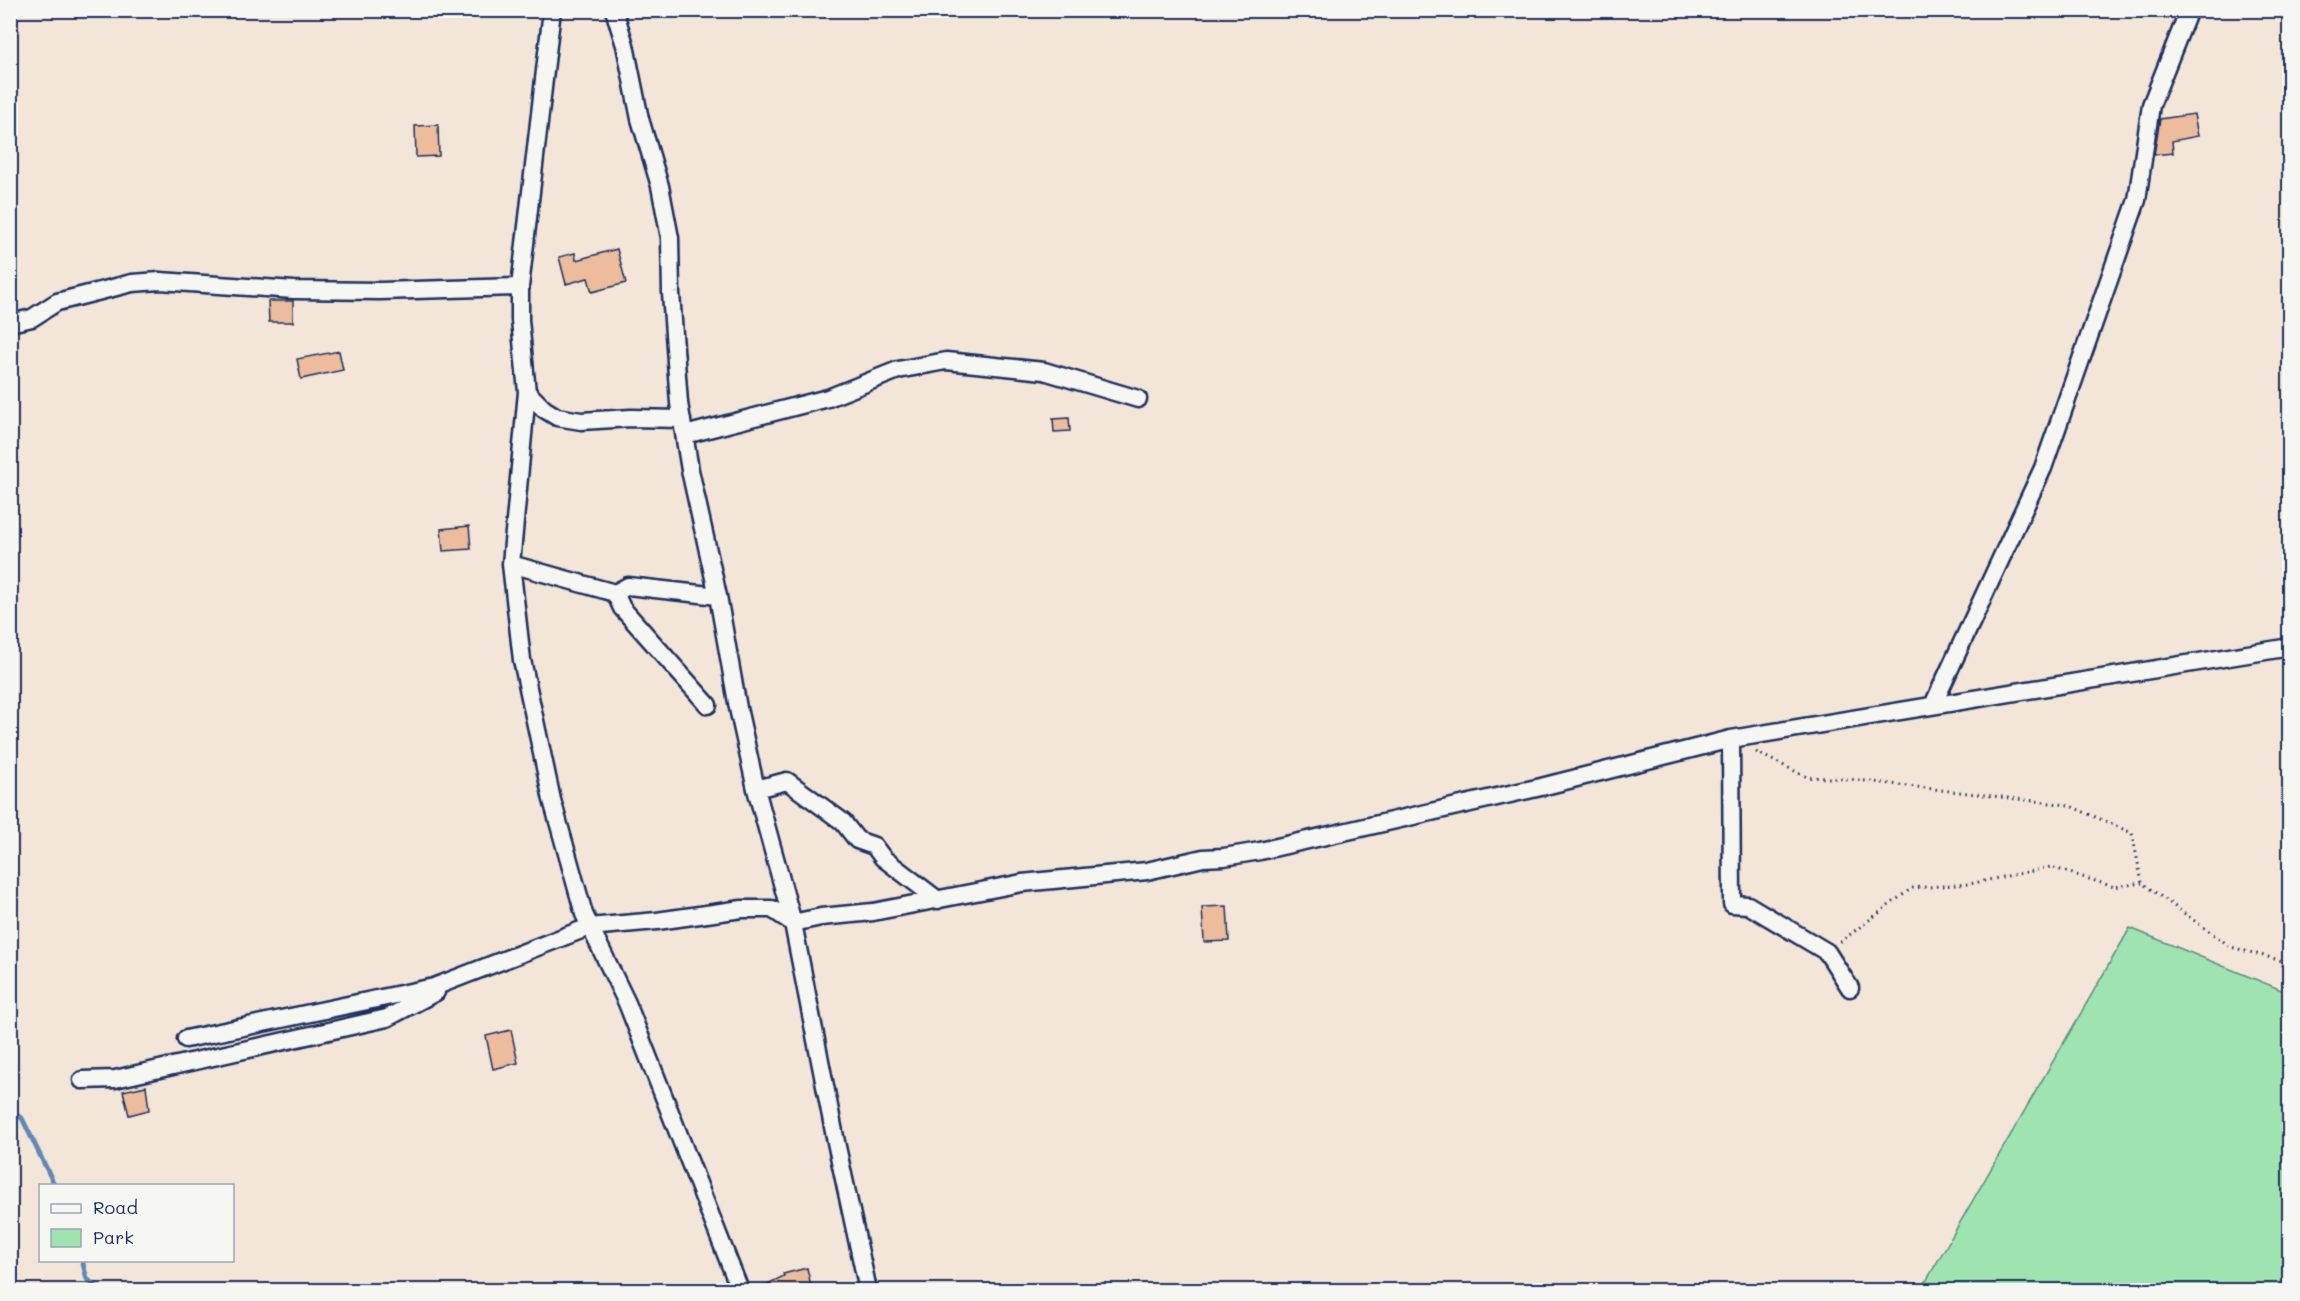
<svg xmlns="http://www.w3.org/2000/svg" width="2300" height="1301" viewBox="0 0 2300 1301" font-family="Mali,sans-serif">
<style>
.green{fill:#9fe4b0;stroke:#5d8a87;stroke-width:1.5}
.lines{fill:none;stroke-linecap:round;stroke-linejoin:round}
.stream{stroke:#6188b4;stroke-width:5}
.building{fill:#ecbc9c;stroke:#1b2f5e;stroke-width:1.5}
.minor-casing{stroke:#1b2f5e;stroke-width:21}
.path{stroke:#1b2f5e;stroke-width:3;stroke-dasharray:1.5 4.5;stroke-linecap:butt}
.minor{stroke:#f6f6f2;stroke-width:16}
</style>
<rect width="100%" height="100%" fill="#f3e5d8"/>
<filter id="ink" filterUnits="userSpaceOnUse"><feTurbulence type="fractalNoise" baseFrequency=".0167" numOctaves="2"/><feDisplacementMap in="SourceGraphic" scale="12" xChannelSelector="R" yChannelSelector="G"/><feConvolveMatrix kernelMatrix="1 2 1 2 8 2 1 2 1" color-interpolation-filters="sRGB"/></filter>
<g filter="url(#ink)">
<path class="green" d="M 2130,928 L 2289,993 L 2289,1290 L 1921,1290 Z"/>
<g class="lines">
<path class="stream" d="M 10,1112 L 22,1118 L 55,1186
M 82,1260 L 87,1279 L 100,1290"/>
</g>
<path class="building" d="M 2194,114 L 2198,136 L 2172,141 L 2173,153 L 2154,155 L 2160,119 Z
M 438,125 L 439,156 L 416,157 L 415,126 Z
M 617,249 L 626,283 L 592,292 L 588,278 L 566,284 L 559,257 L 575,253 L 576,260 Z
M 268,301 L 293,301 L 293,322 L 269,322 Z
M 339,351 L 343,370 L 301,379 L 297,359 Z
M 1069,418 L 1070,431 L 1054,432 L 1053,419 Z
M 469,526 L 471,549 L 443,551 L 441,529 Z
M 1227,906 L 1229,941 L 1204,942 L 1202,907 Z
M 511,1030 L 518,1063 L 493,1069 L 486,1036 Z
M 146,1086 L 149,1110 L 129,1115 L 123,1091 Z
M 807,1268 L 811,1286 L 794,1290 L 755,1290 L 784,1276 L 783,1274 Z"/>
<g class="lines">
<defs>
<path id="minor" d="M 552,10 L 520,287 L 520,320 L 527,392 L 511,564 L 522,660 L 552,800 L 584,914 L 627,1003 L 740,1290
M 614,10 L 625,45 L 640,119 L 660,186 L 670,238 L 671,293 L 679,403 L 690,470 L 718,596 L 738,708 L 756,789 L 793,923 L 836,1142 L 868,1290
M 10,323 L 32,318 L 57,302 L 132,283 L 160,281 L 294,290 L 380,291 L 520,287
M 527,392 L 544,409 L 557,417 L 581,421 L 631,418 L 682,419
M 685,435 L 828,398 L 898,370 L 946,361 L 1044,371 L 1138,399
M 511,564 L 615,593 L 628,586 L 718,596
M 615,593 L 622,608 L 708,705
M 1933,705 L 2043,468 L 2137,200 L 2151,105 L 2189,10
M 1731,739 L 1732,904 L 1748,905 L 1827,952 L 1850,988
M 756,789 L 787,781 L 843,822 L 857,840 L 874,846 L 883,858 L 938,900
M 186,1039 L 434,987 L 589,927 L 657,921 L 742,909 L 772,909 L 793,923 L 821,917 L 873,912 L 1022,883 L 1147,871 L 1203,858 L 1224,857 L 1260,851 L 1541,787 L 1731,739 L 2290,647
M 82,1080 L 115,1079 L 387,1018 L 436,992"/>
</defs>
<use href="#minor" class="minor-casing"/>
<path class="path" d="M 1756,752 L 1807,777 L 1849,779 L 2068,805 L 2132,833 L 2142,883 L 2231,947 L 2290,963
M 1840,942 L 1912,888 L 1969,884 L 2051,867 L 2114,887 L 2142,883"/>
<use href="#minor" class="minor"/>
</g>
</g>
<rect width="2300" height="1301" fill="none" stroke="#f6f6f2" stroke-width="36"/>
<rect x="18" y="18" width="2264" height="1265" fill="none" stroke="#1b2f5e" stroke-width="2" filter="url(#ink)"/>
<rect x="39" y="1184" width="195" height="78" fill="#f6f6f2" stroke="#9ea6b7" stroke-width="1.5"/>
<rect x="51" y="1204" width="30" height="9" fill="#f6f6f2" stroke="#9ea6b7" stroke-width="1.5"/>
<text x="93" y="1214" font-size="18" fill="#1b2f5e">Road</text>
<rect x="51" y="1229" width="30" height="18" fill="#9fe4b0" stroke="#9ea6b7" stroke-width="1.5"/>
<text x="93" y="1244" font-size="18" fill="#1b2f5e">Park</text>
</svg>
